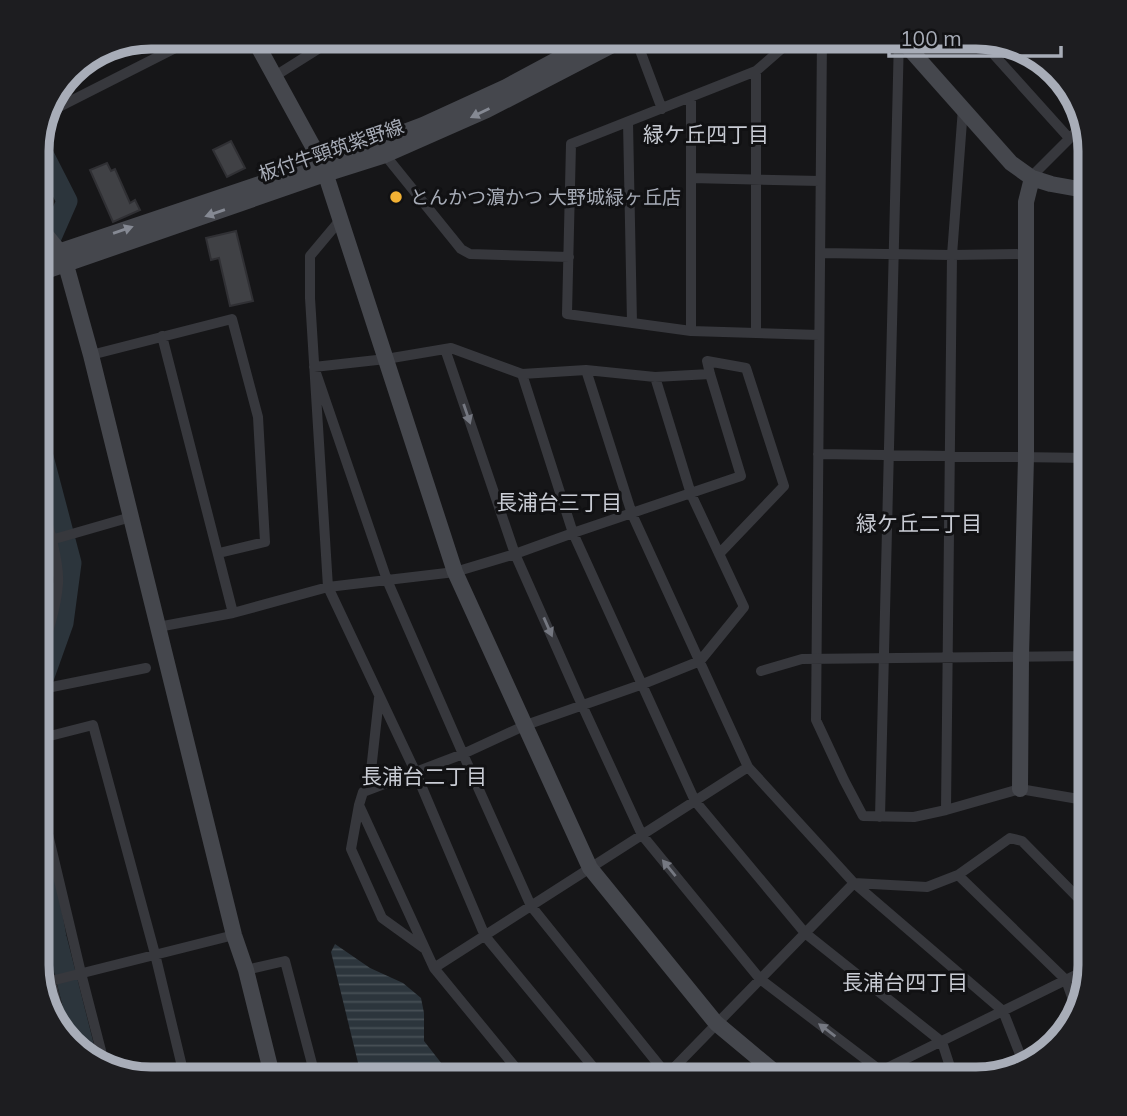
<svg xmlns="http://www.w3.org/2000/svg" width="1127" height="1116" viewBox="0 0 1127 1116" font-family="Mulish,'Noto Sans JP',sans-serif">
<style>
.water{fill:url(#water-rules)}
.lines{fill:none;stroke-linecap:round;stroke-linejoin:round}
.river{stroke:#2c353c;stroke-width:21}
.building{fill:#404145;stroke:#303034;stroke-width:2}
.street{stroke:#37383d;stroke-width:10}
.secondary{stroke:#45474d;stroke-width:16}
.oneway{fill:#858993}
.oneway2{fill:#757881}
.poi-dot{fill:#f2b134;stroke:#111113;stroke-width:2.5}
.labels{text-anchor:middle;stroke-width:6;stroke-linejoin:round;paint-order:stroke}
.street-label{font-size:19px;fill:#a8adb8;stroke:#111113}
.poi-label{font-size:19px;fill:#a8adb8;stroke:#111113;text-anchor:start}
.neighbourhood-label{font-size:21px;fill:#c9ccd4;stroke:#111113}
.rim{fill:none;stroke:#a8adb8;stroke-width:9}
</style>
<defs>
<pattern id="water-rules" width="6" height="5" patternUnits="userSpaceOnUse" patternTransform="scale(1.75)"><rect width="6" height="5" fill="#2c353c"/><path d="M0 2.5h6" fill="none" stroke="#485056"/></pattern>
</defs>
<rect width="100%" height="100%" fill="#161618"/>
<path class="water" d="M 335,944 L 370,968 L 403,983 L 421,998 L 424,1013 L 424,1041 L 442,1064 L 459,1079 L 362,1079 L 331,952 Z"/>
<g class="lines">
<path class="river" d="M 37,153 L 41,150 L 67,201 L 42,258
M 37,696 L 63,623 L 71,563 L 37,434
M 37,834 L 56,937 L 86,1056"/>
</g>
<path class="building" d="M 231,141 L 245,168 L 227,177 L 213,150 Z
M 107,163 L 111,171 L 115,169 L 130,203 L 135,200 L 140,210 L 113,222 L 90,170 Z
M 236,231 L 253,301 L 230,306 L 219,258 L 211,260 L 206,238 Z"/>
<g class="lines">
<path class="street" d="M 635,37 L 662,109
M 795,37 L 756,71 L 571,144 L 567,314 L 691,331 L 819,335
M 822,37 L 816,720 L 844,780 L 863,816 L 914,817 L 946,810 L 1020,789 L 1090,801
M 978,37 L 1069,138
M 275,76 L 337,37
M 53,110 L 197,37
M 628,122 L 632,323
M 385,155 L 461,249 L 470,254 L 569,257
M 691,178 L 820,181
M 1032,178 L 1036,172 L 1081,127
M 341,219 L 310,256 L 310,298 L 328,587 L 415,771 L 485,936 L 603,1079
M 820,253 L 952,255 L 1026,254
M 691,331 L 691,97
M 756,333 L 756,71
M 162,336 L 233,613
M 445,349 L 515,554 L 582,705 L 642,835 L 760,979 L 881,1071 L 883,1079
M 91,355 L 232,319 L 258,417 L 265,542 L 219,553
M 586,370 L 632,514 L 748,767 L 854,883 L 1003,1011 L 1023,1062
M 522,374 L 573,533 L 695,801 L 805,933 L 942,1042 L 954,1079
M 818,454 L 1090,458
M 37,548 L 51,540 L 131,517
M 158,627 L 233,613 L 328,587 L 455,572 L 515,554 L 573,533 L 741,476 L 710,374 L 707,361 L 746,368 L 784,486 L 719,554
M 37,664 C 46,638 56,611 58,584 C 60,559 44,512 37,487
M 761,671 L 802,659 L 1090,656
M 37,690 L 146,668
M 369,789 L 379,698
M 359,805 L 351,849 L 382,918 L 425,949
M 946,810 L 952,255 L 963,108
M 880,817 L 899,37
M 958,875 L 1066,980 L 1078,1014
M 37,925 L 66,1042
M 434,968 L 748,767
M 246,970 L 285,961 L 316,1079
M 43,983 L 234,935
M 106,1070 L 81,973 L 37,788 L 42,738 L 93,725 L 155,954 L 185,1079
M 525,1079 L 434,968 L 359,805 L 363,792 L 463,754 L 526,725 L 643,684 L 700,661 L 744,607 L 691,494 L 655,377
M 663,1079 L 854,883 L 927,887 L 958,875 L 1010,838 L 1022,841 L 1090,910
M 672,1079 L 667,1075 L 531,906 L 463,754 L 387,580 L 314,367 L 386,359 L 451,348 L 522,374 L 586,370 L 655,377 L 710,374
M 873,1079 L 881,1071 L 1090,968"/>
<path class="secondary" d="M 253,37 L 322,163 L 455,572 L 590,868 L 716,1023 L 783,1079
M 899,37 L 1011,163 L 1032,178 L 1051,184 L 1090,191
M 37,224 L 59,251 L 66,265 L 91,355 L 234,935 L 246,970 L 273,1079
M 37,259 L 322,163 L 423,125 L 506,87 L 599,37
M 37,274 L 325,174 L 385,155 L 487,110 L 628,37
M 1020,789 L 1021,657 L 1026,457 L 1026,202 L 1032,178"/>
</g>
<defs><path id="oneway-solid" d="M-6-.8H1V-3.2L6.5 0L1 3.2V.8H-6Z" transform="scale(1.75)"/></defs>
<g class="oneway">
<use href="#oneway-solid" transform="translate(480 113) rotate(154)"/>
<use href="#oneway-solid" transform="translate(215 213) rotate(161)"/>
<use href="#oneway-solid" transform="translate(123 230) rotate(-19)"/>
</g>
<g class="oneway2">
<use href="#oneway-solid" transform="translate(467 414) rotate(71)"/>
<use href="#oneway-solid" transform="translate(548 627) rotate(66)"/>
<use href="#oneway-solid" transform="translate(669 868) rotate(-129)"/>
<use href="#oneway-solid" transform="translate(827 1030) rotate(-143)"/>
</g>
<circle class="poi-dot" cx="396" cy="197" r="7"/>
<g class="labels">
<g class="street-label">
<text transform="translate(331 150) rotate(-19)" y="7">板付牛頸筑紫野線</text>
</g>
<g class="poi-label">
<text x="410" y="204">とんかつ濵かつ 大野城緑ヶ丘店</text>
</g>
<g class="neighbourhood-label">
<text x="706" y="142">緑ケ丘四丁目</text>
<text x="559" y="510">長浦台三丁目</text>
<text x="919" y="531">緑ケ丘二丁目</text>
<text x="424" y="784">長浦台二丁目</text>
<text x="905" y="990">長浦台四丁目</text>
</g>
</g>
<path d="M0 0H1127V1116H0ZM151 49H976A102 102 0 0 1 1078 151V965A102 102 0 0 1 976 1067H151A102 102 0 0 1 49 965V151A102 102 0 0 1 151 49Z" fill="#1d1d20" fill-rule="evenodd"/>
<path class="rim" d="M151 49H976A102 102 0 0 1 1078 151V965A102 102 0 0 1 976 1067H151A102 102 0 0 1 49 965V151A102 102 0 0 1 151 49Z"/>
<path d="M889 46v10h172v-10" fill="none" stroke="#a8adb8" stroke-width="3.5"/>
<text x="900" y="46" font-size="21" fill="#a8adb8" stroke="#111113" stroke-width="5" paint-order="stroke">100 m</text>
</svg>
